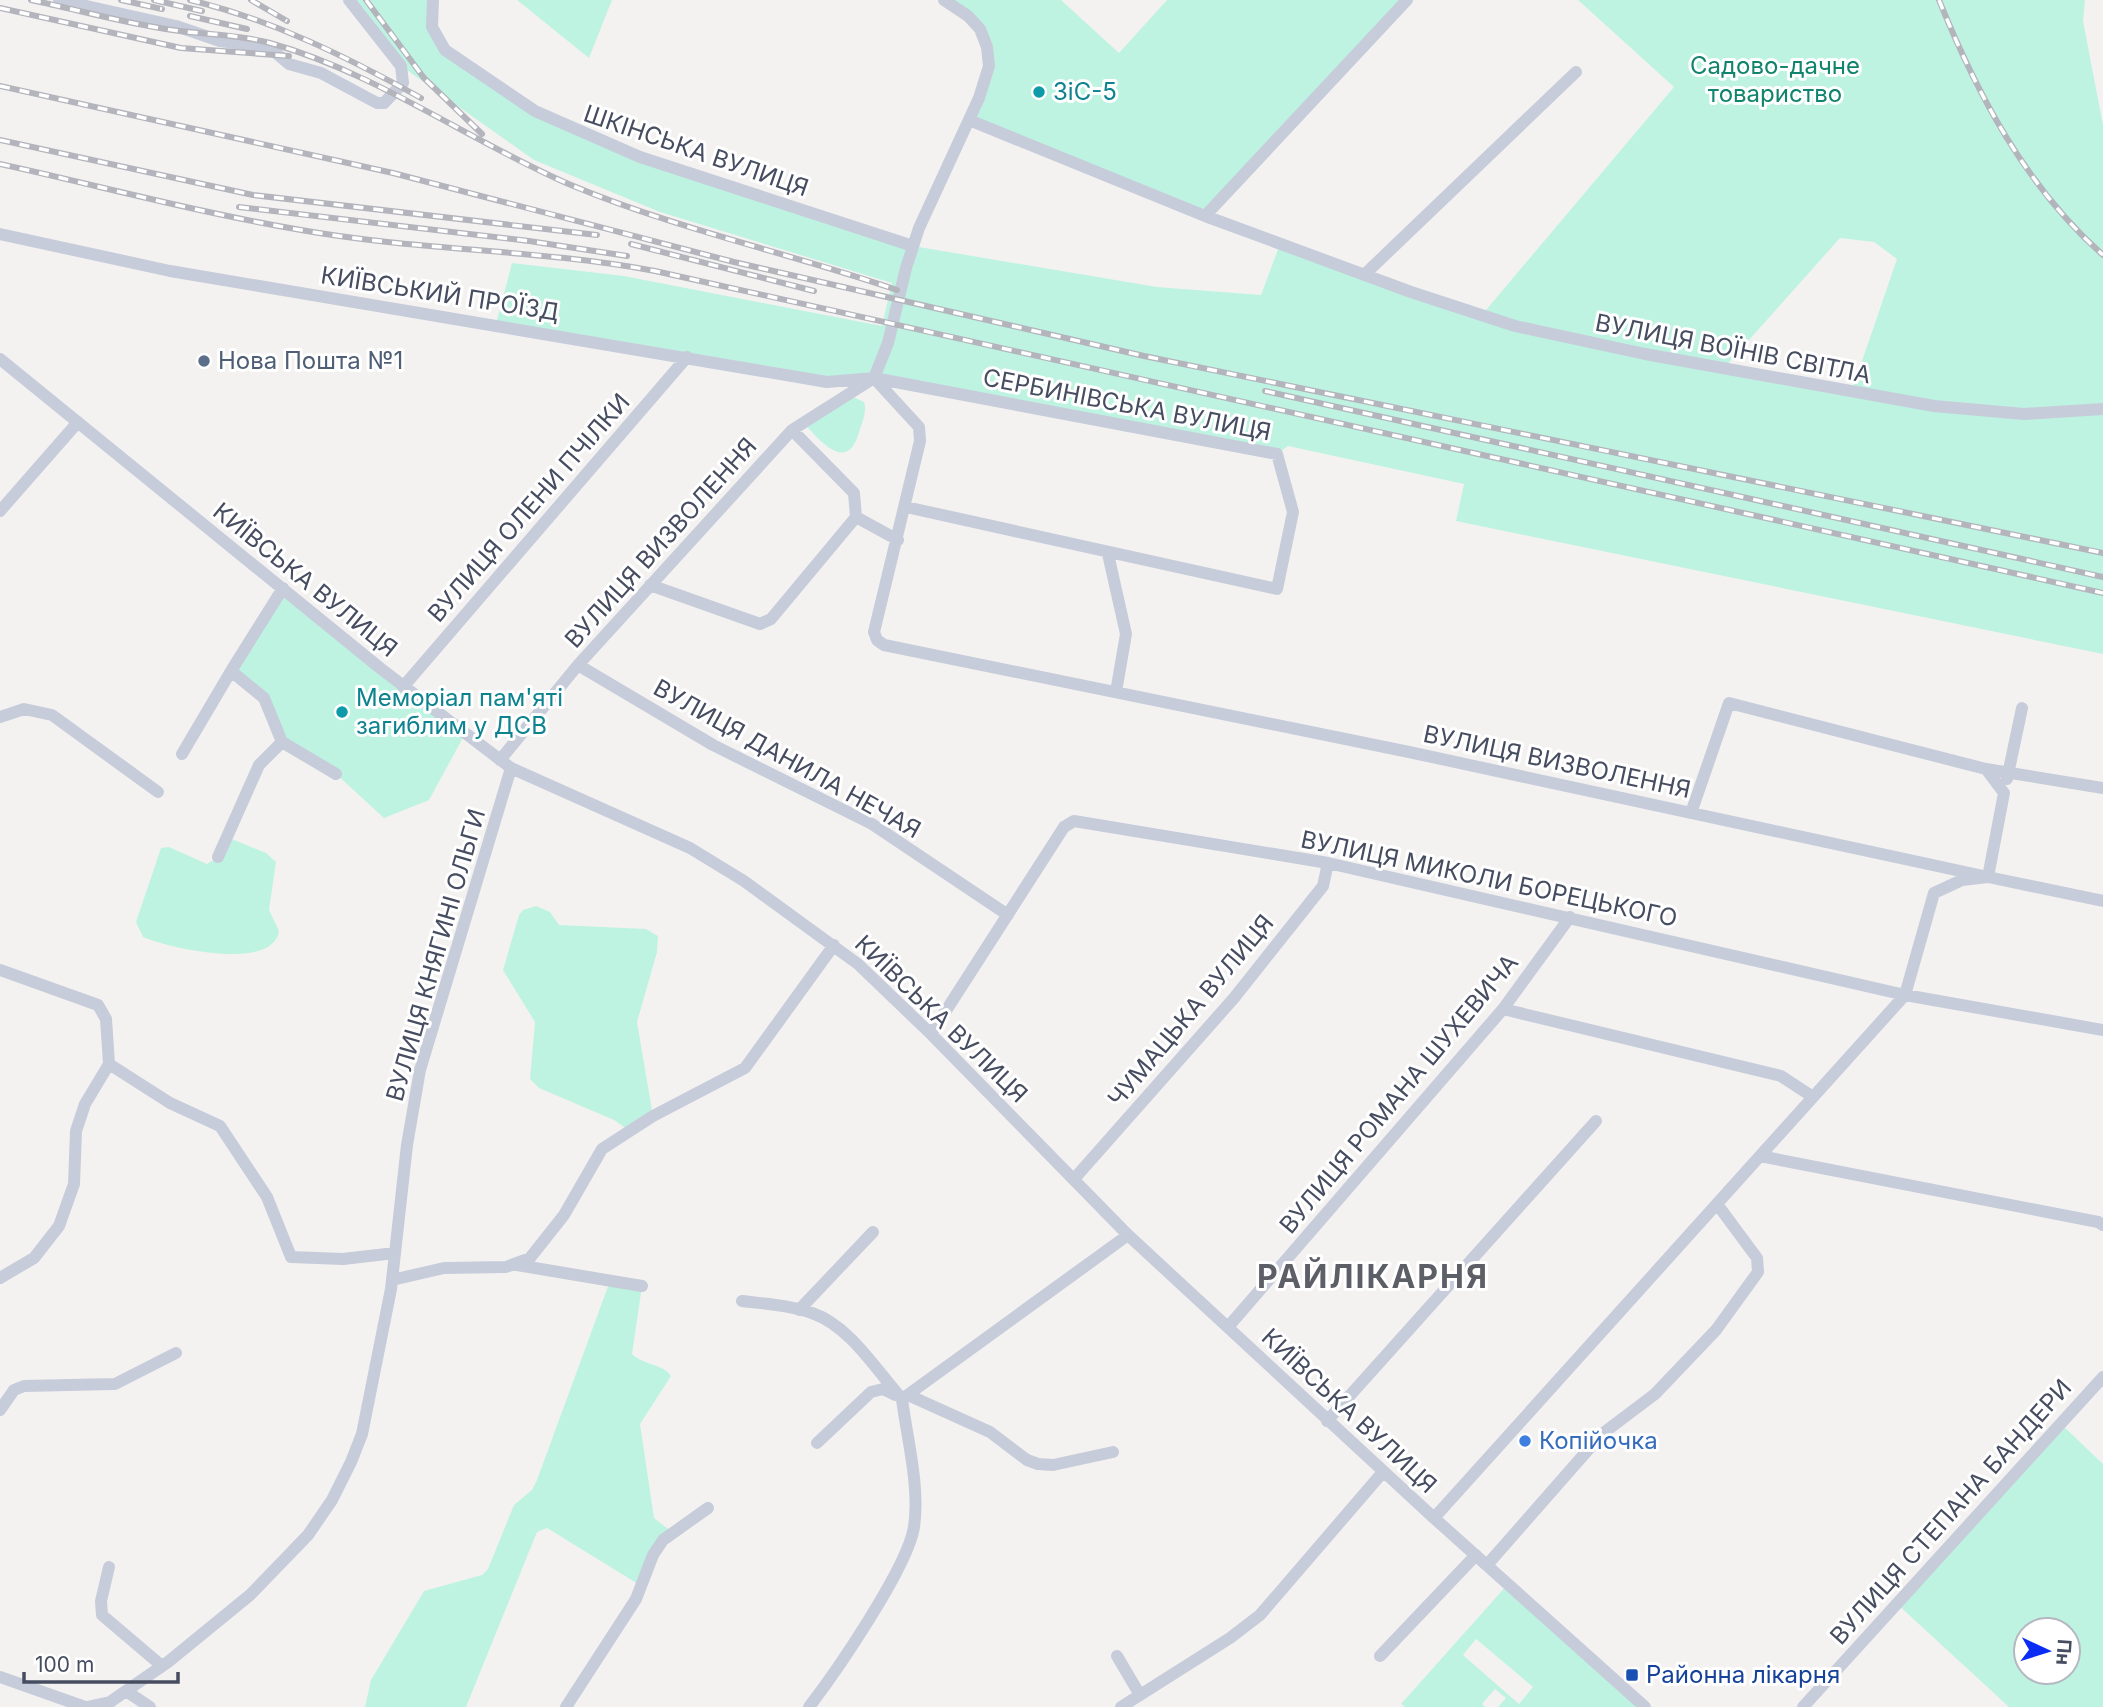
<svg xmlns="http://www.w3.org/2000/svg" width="2103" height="1707" viewBox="0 0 2103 1707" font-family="Inter,sans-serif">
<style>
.green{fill:#bef3e2;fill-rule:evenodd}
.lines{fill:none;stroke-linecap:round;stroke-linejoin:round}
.minor{stroke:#c7ccda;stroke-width:12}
.rail-casing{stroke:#b3b4bc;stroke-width:6}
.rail{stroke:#fff;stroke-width:3.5;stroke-dasharray:10;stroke-linecap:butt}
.culture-dot{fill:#0f9aa8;stroke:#fff;stroke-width:2.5}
.service-dot{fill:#5c6f8a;stroke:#fff;stroke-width:2.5}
.shop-dot{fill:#3f7fe0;stroke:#fff;stroke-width:2.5}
.transit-dot{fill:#1a4fb4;stroke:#fff;stroke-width:2.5}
.labels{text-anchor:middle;stroke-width:6;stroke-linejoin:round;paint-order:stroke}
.park-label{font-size:24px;fill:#10846c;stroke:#fff}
.culture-label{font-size:24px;fill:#0d838f;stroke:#fff;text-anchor:start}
.street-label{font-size:24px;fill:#474d61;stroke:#fff}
.service-label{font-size:24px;fill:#4e5e75;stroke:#fff;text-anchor:start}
.shop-label{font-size:24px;fill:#366cbe;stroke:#fff;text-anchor:start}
.transit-label{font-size:24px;fill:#164399;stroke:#fff;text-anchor:start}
.district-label{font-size:32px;font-weight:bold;letter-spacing:2px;fill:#5d5f67;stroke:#fff}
</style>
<rect width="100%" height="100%" fill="#f4f2f1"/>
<path class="green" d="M 349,0 L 437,0 L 431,9 L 440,43 L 569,128 L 913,246 L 1157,287 L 1261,295 L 1280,244 L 1481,316 L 1674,87 L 1578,0 L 2085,0 L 2083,21 L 2103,125 L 2103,654 L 1456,521 L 1464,484 L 1288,446 L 1277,454 L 874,378 L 852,382 L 496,324 L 512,263 L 624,276 L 882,326 L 892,283 L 660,212 L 534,160 L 401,66 ZM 1840,238 L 1874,242 L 1897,259 L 1851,393 L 1724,368 Z
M 517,0 L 612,0 L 589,58 Z
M 944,0 L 1061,0 L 1119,53 L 1167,0 L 1407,0 L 1205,216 L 969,120 L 983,88 L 984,37 Z
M 849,395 L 864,402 C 867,411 863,420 860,429 C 848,476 820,441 802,421 Z
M 283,588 L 465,734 L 429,800 L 384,818 L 336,774 L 282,742 L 267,703 L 231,671 Z
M 227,837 L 266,853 L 276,862 L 269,910 L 279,931 C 273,972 168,948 143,937 L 136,922 L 161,848 L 169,847 L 207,864 L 218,857 Z
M 536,906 L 550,912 L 559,925 L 646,929 L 658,936 L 657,952 L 637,1022 L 653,1116 L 630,1131 L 614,1120 L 539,1088 L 530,1079 L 535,1022 L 503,970 L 519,915 L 523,910 Z
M 610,1281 L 642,1286 L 632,1354 C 643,1365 664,1364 671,1376 L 640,1424 L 654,1518 L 672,1532 L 663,1541 L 643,1587 L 547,1528 L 537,1532 L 466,1707 L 365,1707 L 371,1680 L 424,1591 L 482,1575 L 488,1569 L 514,1505 L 532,1490 L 537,1480 Z
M 2060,1423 L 2103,1464 L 2103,1707 L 2009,1707 L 1895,1602 ZM 2026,1630 L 2068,1630 L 2068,1672 L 2026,1672 Z
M 1508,1584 L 1645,1707 L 1498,1707 L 1506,1698 L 1495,1689 L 1482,1704 L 1485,1707 L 1405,1707 L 1401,1704 ZM 1476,1639 L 1533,1687 L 1519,1704 L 1463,1655 Z"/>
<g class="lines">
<path class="minor" d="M 59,0 L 176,26 L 220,41 L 270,48 L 289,64 L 321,73 L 377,103 L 384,103 L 403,83 L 401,66 L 349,0
M 433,0 L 432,27 L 445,50 L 535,111 L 640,157 L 913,246
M 969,120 L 1205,216 L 1411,292 L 1515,326 L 1645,354 L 1934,406 L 2024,414 L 2103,409
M 1205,216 L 1407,0
M 0,234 L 170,271 L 827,382 L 874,378 L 1277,454 L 1293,512 L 1277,589 L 906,507
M 1364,275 L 1576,72
M 0,359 L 380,668 L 511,768 L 690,848 L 744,881 L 858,964 L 931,1034 L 1128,1235 L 1434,1518 L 1645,1707
M 874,378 L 919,427 L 920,441 L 874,632 L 877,640 L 884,645 L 1409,752 L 1988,877
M 0,511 L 78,422
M 856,517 L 898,540
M 1108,554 L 1126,634 L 1116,692
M 650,585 L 760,624 L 771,619 L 856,517 L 854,493 L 792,430
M 578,665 L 713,745 L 872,824 L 1008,915
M 403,687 L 687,357
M 0,717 L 24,709 L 52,715 L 158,792
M 282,742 L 336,774
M 182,754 L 231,671
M 500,760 L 578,665 L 792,430 L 874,378 L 888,343 L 906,268 L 919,228 L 979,98 L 989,66 L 987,47 L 980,29 L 968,16 L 944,0
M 2007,779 L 2022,708
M 1691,813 L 1729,703 L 1986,769
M 218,857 L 259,765 L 282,742 L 264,698 L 231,671 L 283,588
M 1988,877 L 2004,793 L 1986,769 L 2103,788
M 0,970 L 98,1005 L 106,1019 L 109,1064 L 85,1104 L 76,1131 L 74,1184 L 59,1226 L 34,1258 L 0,1278
M 1503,1009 L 1781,1076 L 1813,1097
M 931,1034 L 1064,827 L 1074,821 L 1328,863 L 1905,995 L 2103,1030
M 109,1064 L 170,1103 L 220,1126 L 267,1197 L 291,1257 L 343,1259 L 395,1253
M 1760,1156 L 2098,1222 L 2103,1225
M 1074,1179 L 1234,998 L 1323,886 L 1328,863
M 517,1265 L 642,1286
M 392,1280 L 444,1268 L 506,1267 L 530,1258 L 564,1215 L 602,1149 L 653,1116 L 745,1068 L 834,945
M 742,1301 C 765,1304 790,1305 812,1313 C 850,1326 876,1370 902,1399
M 799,1310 L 873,1232
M 1228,1327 L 1503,1009 L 1570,917
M 908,1395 L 990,1432 L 1027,1460 L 1038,1464 L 1053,1465 L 1113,1452
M 902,1399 L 1128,1235
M 0,1410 L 14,1390 L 24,1386 L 115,1384 L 176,1353
M 1327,1421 L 1596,1121
M 817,1443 L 871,1392 L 883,1389 L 895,1395
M 1434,1518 L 1905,995 L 1934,893 L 1962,880 L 1988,877 L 2103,901
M 1487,1565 L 1602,1434 L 1655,1394 L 1716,1330 L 1758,1272 L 1757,1258 L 1717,1204
M 109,1567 L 101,1601 L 102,1615 L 162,1666
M 1117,1656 L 1140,1695
M 1380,1656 L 1476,1555
M 0,1677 L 85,1707
M 126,1691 L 150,1707
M 87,1707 L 110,1702 L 168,1662 L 250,1595 L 308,1535 L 332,1500 L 351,1462 L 362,1434 L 391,1289 L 407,1145 L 420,1070 L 511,768
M 566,1707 L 636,1599 L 653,1555 L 663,1540 L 708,1508
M 809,1707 C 836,1672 908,1567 914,1527 C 920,1486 907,1439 902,1399
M 1121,1707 L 1230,1638 L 1260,1615 L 1383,1472
M 1803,1707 L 2103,1377"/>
<defs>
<path id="rail" d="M 31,0 C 74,9 117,21 160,28 C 197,35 234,33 270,43 C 377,73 469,141 571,185 C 676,229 789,253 897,290
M 121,0 L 162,9
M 154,0 L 202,11
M 190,0 C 273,20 347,57 421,98
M 251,0 L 287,21
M 366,0 L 424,78 L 482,134
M 1939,0 C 1977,94 2026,187 2103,255
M 0,8 L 181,48 L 289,56
M 190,16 L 247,29
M 0,86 L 393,173 L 734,262 L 1144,356 L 2103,553
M 0,140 L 253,195 L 597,235
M 0,164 C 100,186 200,213 301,230 C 419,251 538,249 655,271 L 2103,593
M 239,207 L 529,241 L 627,256
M 631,244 L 814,291
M 1265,391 L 2103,577"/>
</defs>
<use href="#rail" class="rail-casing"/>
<use href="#rail" class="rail"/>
</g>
<g class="culture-dot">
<circle cx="1039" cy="92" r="7"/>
<circle cx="342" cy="712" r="7"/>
</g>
<circle class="service-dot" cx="204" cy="361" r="7"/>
<circle class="shop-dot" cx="1525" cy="1441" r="7"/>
<rect class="transit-dot" x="1625" y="1668" width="14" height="14" rx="3.5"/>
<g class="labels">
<g class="park-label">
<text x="1775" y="74">Садово-дачне<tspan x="1775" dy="28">товариство</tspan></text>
</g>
<g class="culture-label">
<text x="1053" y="100">ЗіС-5</text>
<text x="356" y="706">Меморіал пам'яті<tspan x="356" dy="28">загиблим у ДСВ</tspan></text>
</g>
<g class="street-label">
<text transform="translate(696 151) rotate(19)" y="8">ШКІНСЬКА ВУЛИЦЯ</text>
<text transform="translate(440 294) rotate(9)" y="8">КИЇВСЬКИЙ ПРОЇЗД</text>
<text transform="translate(1733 349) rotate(11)" y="8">ВУЛИЦЯ ВОЇНІВ СВІТЛА</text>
<text transform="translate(1127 405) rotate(11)" y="8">СЕРБИНІВСЬКА ВУЛИЦЯ</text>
<text transform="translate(529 508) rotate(-49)" y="8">ВУЛИЦЯ ОЛЕНИ ПЧІЛКИ</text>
<text transform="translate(661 543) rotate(-48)" y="8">ВУЛИЦЯ ВИЗВОЛЕННЯ</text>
<text transform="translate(305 580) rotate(39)" y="8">КИЇВСЬКА ВУЛИЦЯ</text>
<text transform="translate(787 759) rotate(29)" y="8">ВУЛИЦЯ ДАНИЛА НЕЧАЯ</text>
<text transform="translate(1557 762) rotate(12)" y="8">ВУЛИЦЯ ВИЗВОЛЕННЯ</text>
<text transform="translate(1489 879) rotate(12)" y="8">ВУЛИЦЯ МИКОЛИ БОРЕЦЬКОГО</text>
<text transform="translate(436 955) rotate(-74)" y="8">ВУЛИЦЯ КНЯГИНІ ОЛЬГИ</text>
<text transform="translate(1191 1011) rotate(-50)" y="8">ЧУМАЦЬКА ВУЛИЦЯ</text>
<text transform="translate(941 1019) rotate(44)" y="8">КИЇВСЬКА ВУЛИЦЯ</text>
<text transform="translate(1399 1094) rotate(-50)" y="8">ВУЛИЦЯ РОМАНА ШУХЕВИЧА</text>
<text transform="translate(1349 1411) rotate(43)" y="8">КИЇВСЬКА ВУЛИЦЯ</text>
<text transform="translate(1951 1512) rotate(-48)" y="8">ВУЛИЦЯ СТЕПАНА БАНДЕРИ</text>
</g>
<g class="service-label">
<text x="218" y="369">Нова Пошта №1</text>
</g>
<g class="shop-label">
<text x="1539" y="1449">Копійочка</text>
</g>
<g class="transit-label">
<text x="1646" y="1683">Районна лікарня</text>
</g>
<g class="district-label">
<text x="1373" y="1288">РАЙЛІКАРНЯ</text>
</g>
</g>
<g transform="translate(2047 1651) rotate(94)"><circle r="33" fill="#ffffff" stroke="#b5b8c0" stroke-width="2"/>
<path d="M0-5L12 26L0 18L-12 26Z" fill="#0b2cf4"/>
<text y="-10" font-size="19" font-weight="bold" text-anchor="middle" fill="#474d61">Пн</text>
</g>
<path d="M24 1672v10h154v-10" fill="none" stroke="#474d61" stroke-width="3.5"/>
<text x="35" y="1672" font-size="21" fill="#474d61" stroke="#ffffff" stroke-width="5" paint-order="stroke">100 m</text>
</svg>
